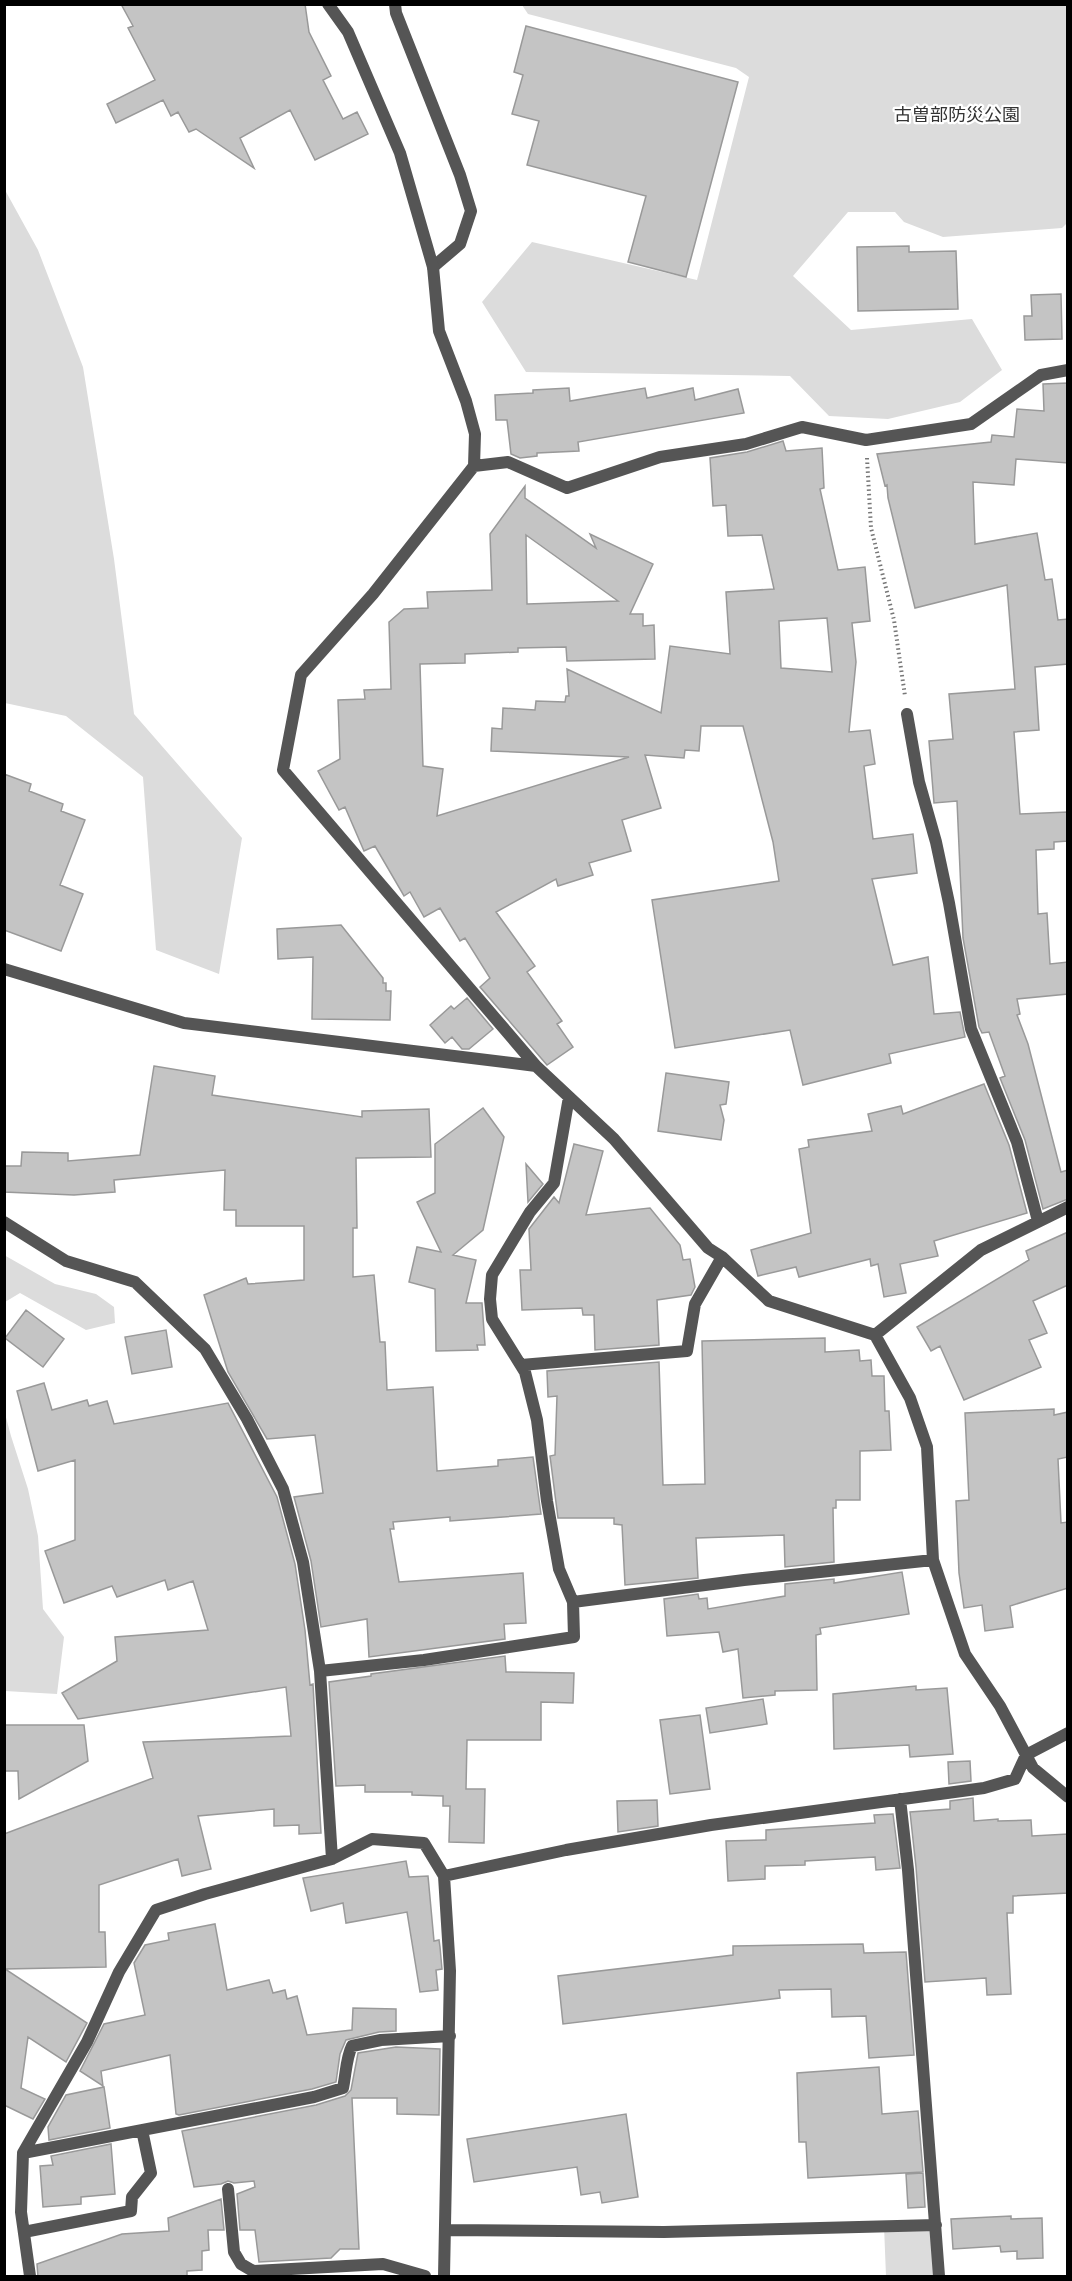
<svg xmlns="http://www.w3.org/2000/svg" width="1072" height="2281" viewBox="0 0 1072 2281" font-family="Inter,'Noto Sans JP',sans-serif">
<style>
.green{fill:#dcdcdc}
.building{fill:#c4c4c4;stroke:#999;stroke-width:1.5;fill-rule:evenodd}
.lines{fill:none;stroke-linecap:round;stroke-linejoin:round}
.path{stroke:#777;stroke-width:4;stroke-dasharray:1.5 3;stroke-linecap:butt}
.lane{stroke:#555;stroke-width:12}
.street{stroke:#555;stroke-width:12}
.labels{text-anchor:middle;stroke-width:4.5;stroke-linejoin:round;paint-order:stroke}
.park-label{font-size:18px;fill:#333;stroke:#fff}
</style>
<rect width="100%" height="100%" fill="#fff"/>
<path class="green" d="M 522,5 L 1067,5 L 1068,222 L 1062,228 L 943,237 L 904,222 L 895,212 L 848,212 L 793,276 L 851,330 L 972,319 L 1002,370 L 960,402 L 888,419 L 829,416 L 790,376 L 526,372 L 482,302 L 532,242 L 697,280 L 749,77 L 736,68 L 528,14 Z
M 5,190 L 38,250 L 83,367 L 114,559 L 134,714 L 242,838 L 219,974 L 156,950 L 143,777 L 66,716 L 5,703 Z
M 4,1255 L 55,1284 L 96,1294 L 114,1307 L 115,1323 L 86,1330 L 20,1293 L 5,1302 Z
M 4,1410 L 11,1436 L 28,1489 L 38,1536 L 43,1609 L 64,1637 L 57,1694 L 5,1691 Z
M 936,2225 L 936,2276 L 886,2276 L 884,2226 Z"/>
<path class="building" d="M 121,4 L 305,4 L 309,32 L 331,76 L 323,80 L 343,119 L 357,112 L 368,134 L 315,160 L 290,110 L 240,138 L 254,168 L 196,129 L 189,132 L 178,112 L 171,116 L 163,100 L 116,123 L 107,104 L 155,80 L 128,28 L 133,26 Z
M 526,26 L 738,82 L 686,277 L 628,262 L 646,196 L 527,165 L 539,121 L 512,114 L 523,75 L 514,72 Z
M 909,246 L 909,252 L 956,251 L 958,309 L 858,311 L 857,247 Z
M 1061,294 L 1062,339 L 1025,340 L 1024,316 L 1032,316 L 1031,295 Z
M 1068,383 L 1068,463 L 1016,459 L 1014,485 L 973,482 L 975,544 L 1037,533 L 1045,580 L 1052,579 L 1058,620 L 1068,619 L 1068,664 L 1035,667 L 1039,730 L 1014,732 L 1020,814 L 1068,812 L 1068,841 L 1054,842 L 1054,849 L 1036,850 L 1038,914 L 1047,913 L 1050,964 L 1068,962 L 1068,994 L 1017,999 L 1020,1014 L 1017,1015 L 1028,1044 L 1061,1172 L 1068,1170 L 1068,1199 L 1043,1209 L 1025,1140 L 1000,1078 L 1005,1076 L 989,1032 L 982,1033 L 979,1027 L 963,938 L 957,801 L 934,803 L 929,741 L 953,739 L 949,694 L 1015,689 L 1007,585 L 915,608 L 888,498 L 887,485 L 885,486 L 877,454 L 991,442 L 992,435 L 1014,437 L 1017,409 L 1044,411 L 1043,384 Z
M 569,388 L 570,401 L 645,388 L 647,398 L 693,388 L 695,400 L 738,389 L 744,413 L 578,442 L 579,451 L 537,453 L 537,456 L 520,458 L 511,454 L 507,420 L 496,420 L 495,395 L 533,393 L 533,390 Z
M 783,441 L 786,451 L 822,448 L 824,488 L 820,489 L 838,570 L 865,567 L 870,621 L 852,623 L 856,662 L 849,732 L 870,730 L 875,764 L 864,766 L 873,839 L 913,834 L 917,873 L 872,879 L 893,965 L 928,957 L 934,1014 L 960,1012 L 965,1037 L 889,1054 L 891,1063 L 803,1085 L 790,1030 L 675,1048 L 652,900 L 779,881 L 773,842 L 743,726 L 701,726 L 699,751 L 685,750 L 684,758 L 645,755 L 661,808 L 622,820 L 631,851 L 589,863 L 593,875 L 558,886 L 556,879 L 496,912 L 535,966 L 527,972 L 562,1021 L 557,1024 L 573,1047 L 547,1065 L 480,987 L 490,978 L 465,938 L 460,941 L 440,908 L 424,917 L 410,892 L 404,896 L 375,846 L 364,851 L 345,807 L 339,810 L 318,771 L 340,759 L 338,700 L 365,699 L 364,690 L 391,689 L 389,622 L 404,609 L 428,608 L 427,592 L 492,590 L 490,534 L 525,486 L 525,498 L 596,548 L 590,534 L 653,564 L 630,614 L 643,614 L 643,626 L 654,625 L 655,659 L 567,661 L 566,647 L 518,648 L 518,652 L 465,654 L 465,663 L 420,664 L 423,766 L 443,769 L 437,816 L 629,757 L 491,751 L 492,728 L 502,729 L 503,708 L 535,710 L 536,701 L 565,702 L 566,696 L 569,696 L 567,669 L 661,713 L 670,646 L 730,654 L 726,592 L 774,589 L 762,535 L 728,536 L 726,505 L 713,506 L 710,458 L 747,452 ZM 526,535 L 618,601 L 527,604 ZM 827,618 L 832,672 L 781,668 L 779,621 Z
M 4,774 L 31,784 L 29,791 L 63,804 L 61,811 L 85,820 L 60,885 L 83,894 L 61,951 L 4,930 Z
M 341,925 L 383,978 L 383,983 L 386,983 L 386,991 L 391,991 L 390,1020 L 312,1019 L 313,957 L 278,959 L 277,929 Z
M 467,998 L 493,1029 L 469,1049 L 462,1049 L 452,1037 L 445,1043 L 430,1025 L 451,1006 L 454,1009 Z
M 154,1066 L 215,1076 L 212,1095 L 362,1117 L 362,1111 L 429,1109 L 431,1157 L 356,1158 L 357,1228 L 353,1228 L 353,1277 L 374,1275 L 380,1342 L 385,1342 L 387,1390 L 433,1387 L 437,1471 L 498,1466 L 498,1460 L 533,1457 L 541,1514 L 450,1521 L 450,1517 L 393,1522 L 394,1529 L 390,1529 L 399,1582 L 523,1573 L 526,1623 L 504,1624 L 505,1639 L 369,1657 L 367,1619 L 321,1627 L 311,1561 L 294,1497 L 323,1493 L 315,1435 L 267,1439 L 228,1372 L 204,1295 L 246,1278 L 248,1284 L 304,1280 L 304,1226 L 236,1226 L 236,1210 L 224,1210 L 225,1170 L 114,1180 L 115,1192 L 74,1195 L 4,1192 L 4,1166 L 21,1166 L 22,1152 L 68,1153 L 68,1161 L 140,1155 Z
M 666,1073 L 729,1082 L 726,1104 L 720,1105 L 724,1120 L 721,1140 L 658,1131 Z
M 984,1084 L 1009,1145 L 1027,1213 L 934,1241 L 938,1256 L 900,1264 L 906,1293 L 884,1297 L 878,1264 L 871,1266 L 870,1259 L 799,1277 L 796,1267 L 758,1276 L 751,1250 L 811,1233 L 799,1149 L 809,1147 L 808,1140 L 872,1131 L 868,1114 L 901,1106 L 903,1114 Z
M 483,1108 L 504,1137 L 483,1230 L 453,1255 L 476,1260 L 466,1303 L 482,1303 L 485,1345 L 477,1345 L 478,1350 L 436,1351 L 435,1289 L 409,1282 L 417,1247 L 441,1252 L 417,1202 L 435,1193 L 435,1144 Z
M 574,1144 L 603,1151 L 586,1215 L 650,1208 L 680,1245 L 683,1260 L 690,1259 L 695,1287 L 691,1295 L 657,1300 L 659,1345 L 595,1350 L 594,1315 L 583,1315 L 582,1308 L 522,1310 L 520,1270 L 531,1270 L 529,1229 L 554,1197 L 559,1203 Z
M 526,1164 L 543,1184 L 528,1202 Z
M 1068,1232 L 1068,1285 L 1033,1301 L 1047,1333 L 1029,1340 L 1041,1367 L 964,1400 L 940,1346 L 931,1351 L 917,1327 L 1029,1260 L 1026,1251 Z
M 26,1310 L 64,1339 L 43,1367 L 5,1338 Z
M 166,1330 L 172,1367 L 132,1374 L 125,1337 Z
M 825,1338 L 825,1352 L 859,1350 L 860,1361 L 871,1360 L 872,1376 L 884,1376 L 885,1411 L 889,1411 L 891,1450 L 860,1451 L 860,1500 L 836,1500 L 836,1508 L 833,1508 L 834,1562 L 785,1567 L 784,1535 L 696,1538 L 698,1578 L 625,1585 L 622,1525 L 614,1524 L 614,1518 L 558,1518 L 550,1456 L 555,1455 L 557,1396 L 548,1397 L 547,1371 L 659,1362 L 663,1485 L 705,1484 L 702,1341 Z
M 44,1383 L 52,1410 L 87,1400 L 89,1406 L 107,1401 L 114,1424 L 228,1403 L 277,1497 L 295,1564 L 305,1630 L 310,1685 L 313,1684 L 321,1833 L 299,1834 L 299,1825 L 274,1826 L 274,1809 L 198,1816 L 211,1869 L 182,1876 L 178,1859 L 99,1885 L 99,1932 L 105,1932 L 106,1967 L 5,1969 L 87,2023 L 66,2062 L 28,2037 L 21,2088 L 45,2099 L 33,2119 L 4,2105 L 4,1834 L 153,1778 L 143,1742 L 291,1736 L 286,1687 L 78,1719 L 62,1693 L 117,1661 L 115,1637 L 208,1630 L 193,1581 L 168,1590 L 165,1580 L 117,1597 L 112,1586 L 64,1603 L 45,1551 L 75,1540 L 75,1460 L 38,1471 L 17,1391 Z
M 1054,1409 L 1054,1415 L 1068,1412 L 1068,1457 L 1058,1459 L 1061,1523 L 1068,1522 L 1068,1588 L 1010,1606 L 1013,1627 L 985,1631 L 982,1605 L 964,1608 L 959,1573 L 956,1501 L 969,1500 L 965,1413 Z
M 902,1572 L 909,1614 L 820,1628 L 821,1634 L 816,1635 L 817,1690 L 775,1691 L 775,1695 L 743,1698 L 738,1649 L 723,1652 L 719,1632 L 667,1636 L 664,1599 L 698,1594 L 699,1599 L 707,1598 L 708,1609 L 785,1596 L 785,1584 L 834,1579 L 834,1583 Z
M 505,1656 L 506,1672 L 574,1673 L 573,1703 L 541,1702 L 541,1740 L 467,1740 L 466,1789 L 485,1789 L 484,1843 L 449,1842 L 450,1806 L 443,1806 L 443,1796 L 412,1795 L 412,1792 L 365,1792 L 365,1785 L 336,1786 L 329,1682 L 371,1676 L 371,1674 Z
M 916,1686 L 916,1690 L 947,1688 L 953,1754 L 910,1757 L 909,1745 L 834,1749 L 833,1694 Z
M 763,1699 L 767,1724 L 710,1733 L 706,1708 Z
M 700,1715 L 710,1789 L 670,1794 L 660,1720 Z
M 4,1725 L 84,1725 L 88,1761 L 19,1799 L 18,1771 L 4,1771 Z
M 970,1761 L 971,1781 L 949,1784 L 948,1762 Z
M 973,1798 L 974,1821 L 998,1819 L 998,1821 L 1031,1820 L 1032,1836 L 1068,1834 L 1068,1893 L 1013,1896 L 1013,1913 L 1007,1913 L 1011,1994 L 987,1995 L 986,1978 L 925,1982 L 916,1867 L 910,1812 L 950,1809 L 950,1801 Z
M 657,1800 L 658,1826 L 618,1832 L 617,1801 Z
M 893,1814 L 900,1868 L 876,1870 L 875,1857 L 805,1861 L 805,1865 L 765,1866 L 765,1879 L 728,1881 L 726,1841 L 766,1840 L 766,1830 L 875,1823 L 874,1815 Z
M 406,1861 L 409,1877 L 428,1876 L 434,1941 L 439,1940 L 440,1947 L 442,1969 L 436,1970 L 438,1990 L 420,1992 L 407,1912 L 346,1923 L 343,1903 L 311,1911 L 303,1878 Z
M 215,1924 L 227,1990 L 269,1980 L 273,1993 L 285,1990 L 287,1999 L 297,1996 L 307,2035 L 352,2030 L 353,2008 L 396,2009 L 396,2031 L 379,2032 L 346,2040 L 340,2054 L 336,2082 L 312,2089 L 179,2115 L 176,2114 L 170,2055 L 101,2071 L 103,2086 L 80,2071 L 104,2024 L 145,2015 L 134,1963 L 145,1945 L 169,1940 L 168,1933 Z
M 863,1944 L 864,1953 L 906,1952 L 914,2055 L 869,2058 L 866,2016 L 832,2017 L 831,1989 L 779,1990 L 780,1998 L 563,2024 L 558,1976 L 733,1955 L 733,1946 Z
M 396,2047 L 440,2049 L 439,2115 L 397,2114 L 397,2098 L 352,2098 L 359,2249 L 340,2249 L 331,2258 L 259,2262 L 255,2230 L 240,2230 L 237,2194 L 255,2187 L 254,2181 L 234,2183 L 228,2181 L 221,2184 L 194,2187 L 182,2131 L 316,2105 L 345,2096 L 351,2090 L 358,2053 Z
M 879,2067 L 882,2114 L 918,2111 L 923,2172 L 808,2178 L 806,2142 L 799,2142 L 797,2073 Z
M 104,2087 L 110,2128 L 49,2140 L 48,2127 L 66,2095 Z
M 626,2114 L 638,2197 L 602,2203 L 600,2192 L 581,2195 L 577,2167 L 474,2182 L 467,2139 Z
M 111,2144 L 115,2194 L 81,2197 L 81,2204 L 43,2207 L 40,2166 L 53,2165 L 51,2156 Z
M 923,2173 L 925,2207 L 908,2208 L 906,2174 Z
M 221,2199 L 224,2230 L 208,2230 L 209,2250 L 202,2251 L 202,2270 L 187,2271 L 187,2277 L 38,2277 L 37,2264 L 122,2234 L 169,2231 L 168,2218 Z
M 1011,2216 L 1011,2219 L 1042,2218 L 1043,2258 L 1017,2259 L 1017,2251 L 1001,2252 L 1000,2246 L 953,2249 L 951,2219 Z"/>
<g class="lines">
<path class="path" d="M 867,458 L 871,528 L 894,620 L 905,696"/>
<path class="lane" d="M 395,4 L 396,13 L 460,175 L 471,211 L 460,244 L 433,267"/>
<path class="street" d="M 328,4 L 348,32 L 400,153 L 433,267 L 439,331 L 466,401 L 475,434 L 474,466 L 508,462 L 567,488 L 660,457 L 746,444 L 802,427 L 866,440 L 971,424 L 1041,375 L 1068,370
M 474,466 L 373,594 L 301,675 L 283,770 L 536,1066 L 614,1139 L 708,1248 L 722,1257 L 769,1301 L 875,1335 L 910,1398 L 927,1447 L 933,1560 L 965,1654 L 1000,1706 L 1033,1768 L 1068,1797
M 907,714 L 919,782 L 936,842 L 949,903 L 971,1029 L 1017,1142 L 1038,1221
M 4,969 L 184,1023 L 536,1066
M 569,1097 L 554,1183 L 530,1212 L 492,1275 L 490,1299 L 492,1319 L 525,1372 L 537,1420 L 547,1501 L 559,1569 L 573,1602
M 4,1222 L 66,1261 L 135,1282 L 205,1349 L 247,1419 L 283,1489 L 303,1562 L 320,1671
M 875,1335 L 981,1250 L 1068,1207
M 521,1365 L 687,1351 L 695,1304 L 722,1257
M 900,1799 L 908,1870 L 939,2276
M 332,1859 L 320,1671 L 424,1660 L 574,1637 L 573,1602 L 744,1580 L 933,1560
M 444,1876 L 566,1850 L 711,1825 L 984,1788 L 1015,1779 L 1026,1755 L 1068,1733
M 23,2153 L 314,2097 L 343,2088 C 346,2074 346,2058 352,2046 L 381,2040 L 450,2036
M 228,2189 L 234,2252 L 241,2264 L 253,2271 L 383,2264 L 425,2276
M 445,2230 L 664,2232 L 936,2225
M 24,2232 L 131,2211 L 132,2197 L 151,2173 L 142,2130
M 30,2276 L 21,2212 L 23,2153 L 87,2042 L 119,1972 L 156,1910 L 205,1894 L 332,1859 L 372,1839 L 424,1843 L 444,1876 L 450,1971 L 444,2276"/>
</g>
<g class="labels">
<g class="park-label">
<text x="957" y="121">古曽部防災公園</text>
</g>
</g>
<rect width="1072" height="2281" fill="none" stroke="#000000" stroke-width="12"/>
</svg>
